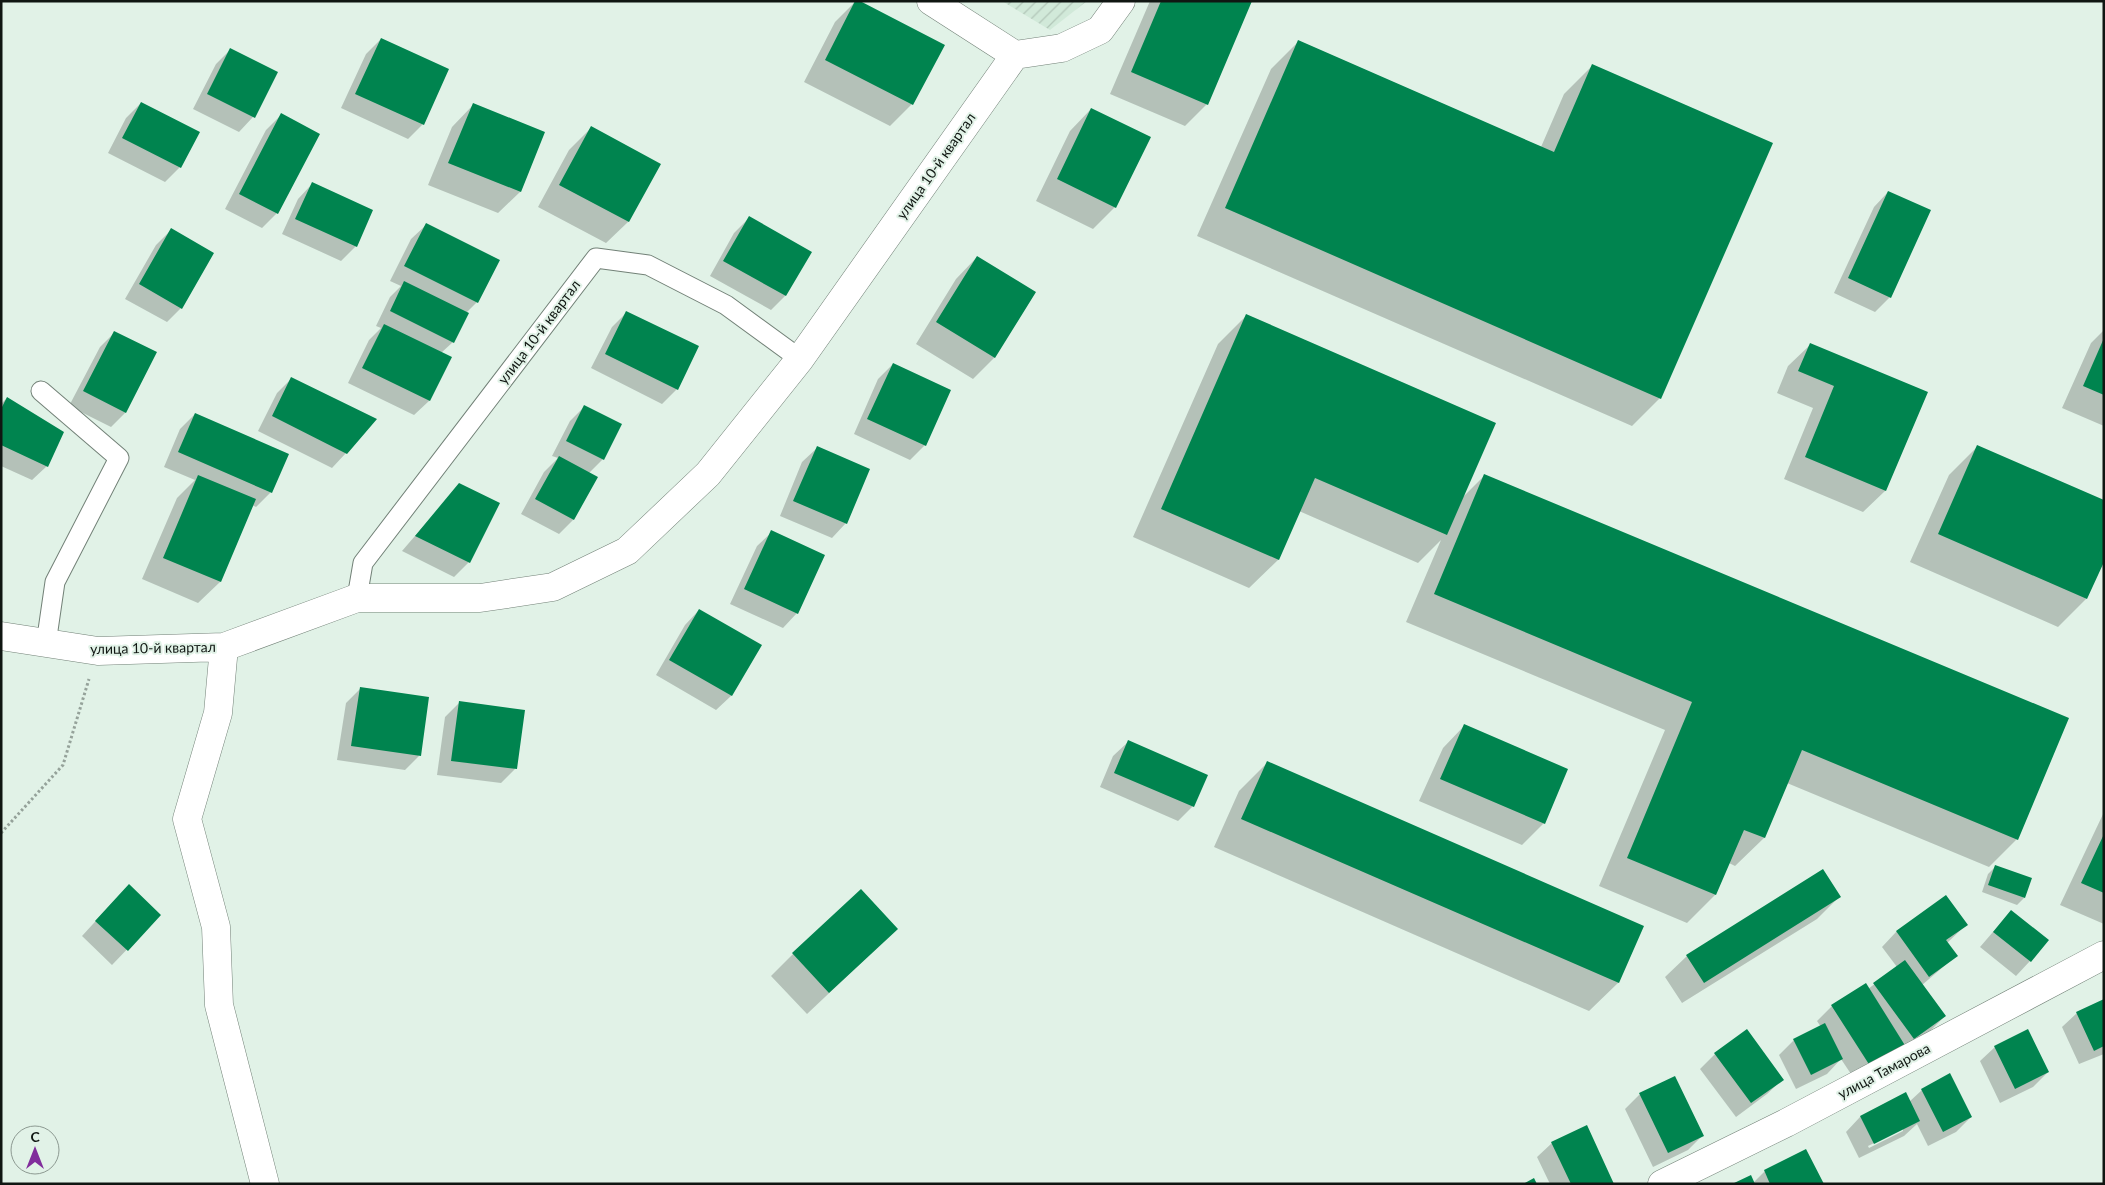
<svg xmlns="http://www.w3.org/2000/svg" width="2105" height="1185" viewBox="0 0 2105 1185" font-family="Lato,sans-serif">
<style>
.industrial{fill:url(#industrial-furrows)}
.shadow{fill:#0003;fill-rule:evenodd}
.building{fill:#00844f}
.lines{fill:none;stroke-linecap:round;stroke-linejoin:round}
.service-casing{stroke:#728177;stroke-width:21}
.minor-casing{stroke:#728177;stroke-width:29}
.path{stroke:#95a29a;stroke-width:3;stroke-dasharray:2.5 2.5;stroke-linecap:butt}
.service{stroke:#fff;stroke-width:19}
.minor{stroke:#fff;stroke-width:28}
.labels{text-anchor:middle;stroke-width:4;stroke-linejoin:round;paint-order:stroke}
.street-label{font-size:14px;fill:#101612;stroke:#e1f2e7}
</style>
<defs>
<pattern id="industrial-furrows" width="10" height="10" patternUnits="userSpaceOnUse" patternTransform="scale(1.25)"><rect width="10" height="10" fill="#d1e9d9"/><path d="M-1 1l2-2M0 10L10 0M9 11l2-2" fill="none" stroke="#b2c7b9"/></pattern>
</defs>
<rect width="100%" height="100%" fill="#e1f2e7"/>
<path class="industrial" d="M 1002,1 L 1087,1 L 1050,30 Z"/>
<path class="shadow" d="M 856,1 L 912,104 L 890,126 L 804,82 L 835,22 Z
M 1150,1 L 1251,1 L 1207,104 L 1185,126 L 1110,94 Z
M 381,39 L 423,124 L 408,139 L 341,108 L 366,54 Z
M 1299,41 L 1541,147 L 1564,94 L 1592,66 L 1660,398 L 1632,426 L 1197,236 L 1271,69 Z
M 230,50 L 276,73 L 253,117 L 239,132 L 193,109 L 216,64 Z
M 141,103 L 180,167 L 165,182 L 108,153 L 126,118 Z
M 473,105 L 543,133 L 520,192 L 498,213 L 428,185 L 452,127 Z
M 1091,109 L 1115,207 L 1093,229 L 1036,201 L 1070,131 Z
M 281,115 L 277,213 L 262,228 L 225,209 L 266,130 Z
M 591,128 L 659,165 L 628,222 L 606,243 L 538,207 L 569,150 Z
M 312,184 L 356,246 L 341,261 L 282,234 L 298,199 Z
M 1888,192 L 1890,297 L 1875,312 L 1834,293 L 1874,207 Z
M 749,218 L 810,252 L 785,296 L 771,310 L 710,276 L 734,233 Z
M 426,225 L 477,302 L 466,313 L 453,342 L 441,353 L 429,401 L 414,415 L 348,383 L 369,340 L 381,328 L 376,326 L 390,297 L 401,286 L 390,281 L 411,239 Z
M 171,230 L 181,308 L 167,322 L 125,299 L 156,245 Z
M 977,257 L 1035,293 L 994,358 L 973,379 L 916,344 L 956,279 Z
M 627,312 L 677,389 L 662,404 L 591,368 L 612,327 Z
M 1246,316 L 1463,497 L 1484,476 L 2017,839 L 1989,867 L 1787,783 L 1764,838 L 1735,866 L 1729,863 L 1715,895 L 1687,923 L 1599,886 L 1665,730 L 1406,622 L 1441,540 L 1418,563 L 1299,511 L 1278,560 L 1249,588 L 1133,537 L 1218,344 Z
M 2104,330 L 2104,426 L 2062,408 L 2091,343 Z
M 115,332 L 125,413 L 111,427 L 69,406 L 100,347 Z
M 1810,345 L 1926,393 L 1885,491 L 1863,512 L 1784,479 L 1813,408 L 1777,393 L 1788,366 Z
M 893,364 L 925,445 L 910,460 L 854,434 L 878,379 Z
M 292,378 L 346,453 L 332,468 L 258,431 L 277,393 Z
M 7,398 L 47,466 L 32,480 L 1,466 L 1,404 Z
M 584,407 L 603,459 L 589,473 L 573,520 L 559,534 L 521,514 L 544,472 L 558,458 L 552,456 L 570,421 Z
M 195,414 L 271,492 L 256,507 L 252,505 L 220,582 L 198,603 L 142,579 L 177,498 L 195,480 L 164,467 L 180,429 Z
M 1977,447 L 2086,599 L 2058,627 L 1910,562 L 1949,475 Z
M 817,448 L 846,523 L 832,538 L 780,516 L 802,462 Z
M 459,485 L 469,562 L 454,577 L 402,551 Z
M 772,532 L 797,613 L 783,628 L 730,604 L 757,546 Z
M 699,610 L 760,645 L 731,696 L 716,710 L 656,675 L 685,625 Z
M 361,688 L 419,756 L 405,770 L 337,760 L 346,703 Z
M 460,702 L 515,769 L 501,783 L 437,775 L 445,717 Z
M 1464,726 L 1544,823 L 1522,845 L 1419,801 L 1443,748 Z
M 1128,742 L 1206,776 L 1193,806 L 1178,821 L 1100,787 L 1113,756 Z
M 1267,763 L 1642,926 L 1618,983 L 1589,1011 L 1214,847 L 1239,791 Z
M 2104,812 L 2104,924 L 2060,905 Z
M 1995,867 L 2024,898 L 2017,905 L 1982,892 L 1988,874 Z
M 1839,897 L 1817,919 L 1682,1003 L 1665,977 L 1687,956 Z
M 1945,897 L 1966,925 L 1947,943 L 1956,956 L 1922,985 L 1945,1016 L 1930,1031 L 1857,1083 L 1841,1059 L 1827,1074 L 1796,1089 L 1779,1055 L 1794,1040 L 1821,1027 L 1817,1021 L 1832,1006 L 1865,985 L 1868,989 L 1897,967 L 1882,947 L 1896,932 Z
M 114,901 L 160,915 L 112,965 L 82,936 Z
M 2011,911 L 2030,961 L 2016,976 L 1980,947 Z
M 897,929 L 807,1014 L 771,976 L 793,954 Z
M 2104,1000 L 2104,1054 L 2079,1064 L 2062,1027 L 2077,1013 Z
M 1746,1031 L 1782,1080 L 1767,1094 L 1736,1117 L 1700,1069 L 1715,1054 Z
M 1995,1047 L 2048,1072 L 2033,1087 L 2000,1103 L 1980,1061 Z
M 1675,1078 L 1703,1135 L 1688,1150 L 1653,1167 L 1625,1109 L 1639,1095 Z
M 1922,1090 L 1971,1117 L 1956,1132 L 1928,1146 L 1917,1124 L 1904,1136 L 1859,1158 L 1846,1132 L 1860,1117 L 1906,1094 L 1909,1102 ZM 1903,1129 L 1903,1131 L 1869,1148 L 1868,1146 Z
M 1552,1143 L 1613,1184 L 1550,1184 L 1537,1157 Z
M 1765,1171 L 1822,1184 L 1735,1184 L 1753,1183 Z"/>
<path class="building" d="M 855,1 L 860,1 L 945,45 L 913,105 L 825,60 Z
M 1161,1 L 1252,1 L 1208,105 L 1131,72 Z
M 381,38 L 449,69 L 424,125 L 355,94 Z
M 1298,40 L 1554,152 L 1592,64 L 1773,143 L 1661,399 L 1225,208 Z
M 230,48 L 278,72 L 255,118 L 207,94 Z
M 141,102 L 200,132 L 181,168 L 122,138 Z
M 473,103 L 545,132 L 521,192 L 448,163 Z
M 1091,108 L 1151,137 L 1116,208 L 1057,179 Z
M 281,113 L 320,134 L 278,214 L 239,194 Z
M 591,126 L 661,164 L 629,222 L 559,185 Z
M 312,182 L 373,210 L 357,247 L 295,219 Z
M 1888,191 L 1931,210 L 1891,298 L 1848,278 Z
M 749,216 L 812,252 L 786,296 L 723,261 Z
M 426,223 L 500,260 L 478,303 L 404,266 Z
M 171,228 L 214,253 L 182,309 L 139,284 Z
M 977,256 L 1036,292 L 995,358 L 936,322 Z
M 404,281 L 469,313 L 454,343 L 390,311 Z
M 626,311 L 699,346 L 678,390 L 605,354 Z
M 1246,314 L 1496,423 L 1447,535 L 1315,478 L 1279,560 L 1161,509 Z
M 384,324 L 452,357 L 430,401 L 362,368 Z
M 114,331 L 157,352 L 126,413 L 83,391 Z
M 2104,338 L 2104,395 L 2083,386 Z
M 1810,343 L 1928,392 L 1886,491 L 1805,457 L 1834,386 L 1798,371 Z
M 893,363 L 951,390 L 926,446 L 867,419 Z
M 291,377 L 377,419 L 347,454 L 272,416 Z
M 7,397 L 64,432 L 48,467 L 1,445 L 1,409 Z
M 584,405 L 622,424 L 604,460 L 566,441 Z
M 195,413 L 289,454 L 272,493 L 178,452 Z
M 1977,445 L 2104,500 L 2104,562 L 2087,599 L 1938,534 Z
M 817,446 L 870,469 L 847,524 L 793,501 Z
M 559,456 L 598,477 L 574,520 L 535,499 Z
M 1484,474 L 2069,718 L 2018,840 L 1802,750 L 1765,838 L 1744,830 L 1716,895 L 1627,858 L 1692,702 L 1434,594 Z
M 198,475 L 256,499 L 221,582 L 163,558 Z
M 459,483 L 500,503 L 470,563 L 415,536 Z
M 771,530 L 825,555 L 798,614 L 744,589 Z
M 699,609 L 762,645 L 732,696 L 669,660 Z
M 360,687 L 429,697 L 421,756 L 351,746 Z
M 459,701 L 525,710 L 517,769 L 451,761 Z
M 1464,724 L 1568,769 L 1545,824 L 1440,779 Z
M 1128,740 L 1208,775 L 1194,807 L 1114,773 Z
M 1267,761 L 1644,926 L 1619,983 L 1241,819 Z
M 2104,834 L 2104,893 L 2081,883 Z
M 1995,865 L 2032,878 L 2025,898 L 1988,885 Z
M 1823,869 L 1841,897 L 1704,983 L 1686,955 Z
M 129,884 L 161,915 L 128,951 L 95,921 Z
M 861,889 L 898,929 L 829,993 L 792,953 Z
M 1946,895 L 1968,925 L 1946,940 L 1958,956 L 1929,977 L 1896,931 Z
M 2011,910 L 2049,940 L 2031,962 L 1993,932 Z
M 1905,960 L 1946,1016 L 1914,1039 L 1873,983 Z
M 1866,983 L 1906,1047 L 1872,1069 L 1831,1005 Z
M 2104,999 L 2104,1046 L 2094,1051 L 2076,1012 Z
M 1825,1023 L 1843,1059 L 1811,1075 L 1793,1039 Z
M 1747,1029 L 1784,1080 L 1751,1103 L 1714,1053 Z
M 2028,1029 L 2049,1072 L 2015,1089 L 1994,1046 Z
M 1950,1073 L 1972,1117 L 1943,1132 L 1921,1089 Z
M 1675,1076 L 1704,1136 L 1668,1153 L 1639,1093 Z
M 1906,1092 L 1920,1121 L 1874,1144 L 1860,1116 Z
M 1587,1125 L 1614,1184 L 1571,1184 L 1551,1142 Z
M 1806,1149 L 1824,1184 L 1770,1184 L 1764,1170 Z
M 1751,1175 L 1755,1184 L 1732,1184 Z
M 1534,1178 L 1537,1184 L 1523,1184 Z"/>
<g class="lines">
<defs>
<path id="service" d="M 41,391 L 119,458 L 55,582 L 46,644
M 357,598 L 363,563 L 596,258 L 648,265 L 726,305 L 800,359"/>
<path id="minor" d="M 931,1 L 1015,55
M 1015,55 L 1062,48 L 1100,30 L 1121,1
M 1,636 L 98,651 L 224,647 L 357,598 L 480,598 L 553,587 L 627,551 L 708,474 L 800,359 L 1015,55
M 224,647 L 218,713 L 187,819 L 216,927 L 219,1005 L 265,1184
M 1662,1184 L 1786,1123 L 2104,955"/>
</defs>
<use href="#service" class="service-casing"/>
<use href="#minor" class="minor-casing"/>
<path class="path" d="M 1,833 L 63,765 L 89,679"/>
<use href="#service" class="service"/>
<use href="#minor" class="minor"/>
</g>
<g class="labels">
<g class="street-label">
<text transform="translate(936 166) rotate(-55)" y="5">улица 10-й квартал</text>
<text transform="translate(539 332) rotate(-53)" y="5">улица 10-й квартал</text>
<text transform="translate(153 648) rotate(-1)" y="5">улица 10-й квартал</text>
<text transform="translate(1884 1071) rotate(-28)" y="5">улица Тамарова</text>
</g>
</g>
<rect width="2105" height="1185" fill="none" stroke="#101612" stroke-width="5"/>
<g transform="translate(35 1150)"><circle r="24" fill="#e1f2e7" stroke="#8d9a92"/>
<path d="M0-4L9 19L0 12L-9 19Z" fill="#812d9c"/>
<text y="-8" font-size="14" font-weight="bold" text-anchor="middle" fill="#101612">С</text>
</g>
</svg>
